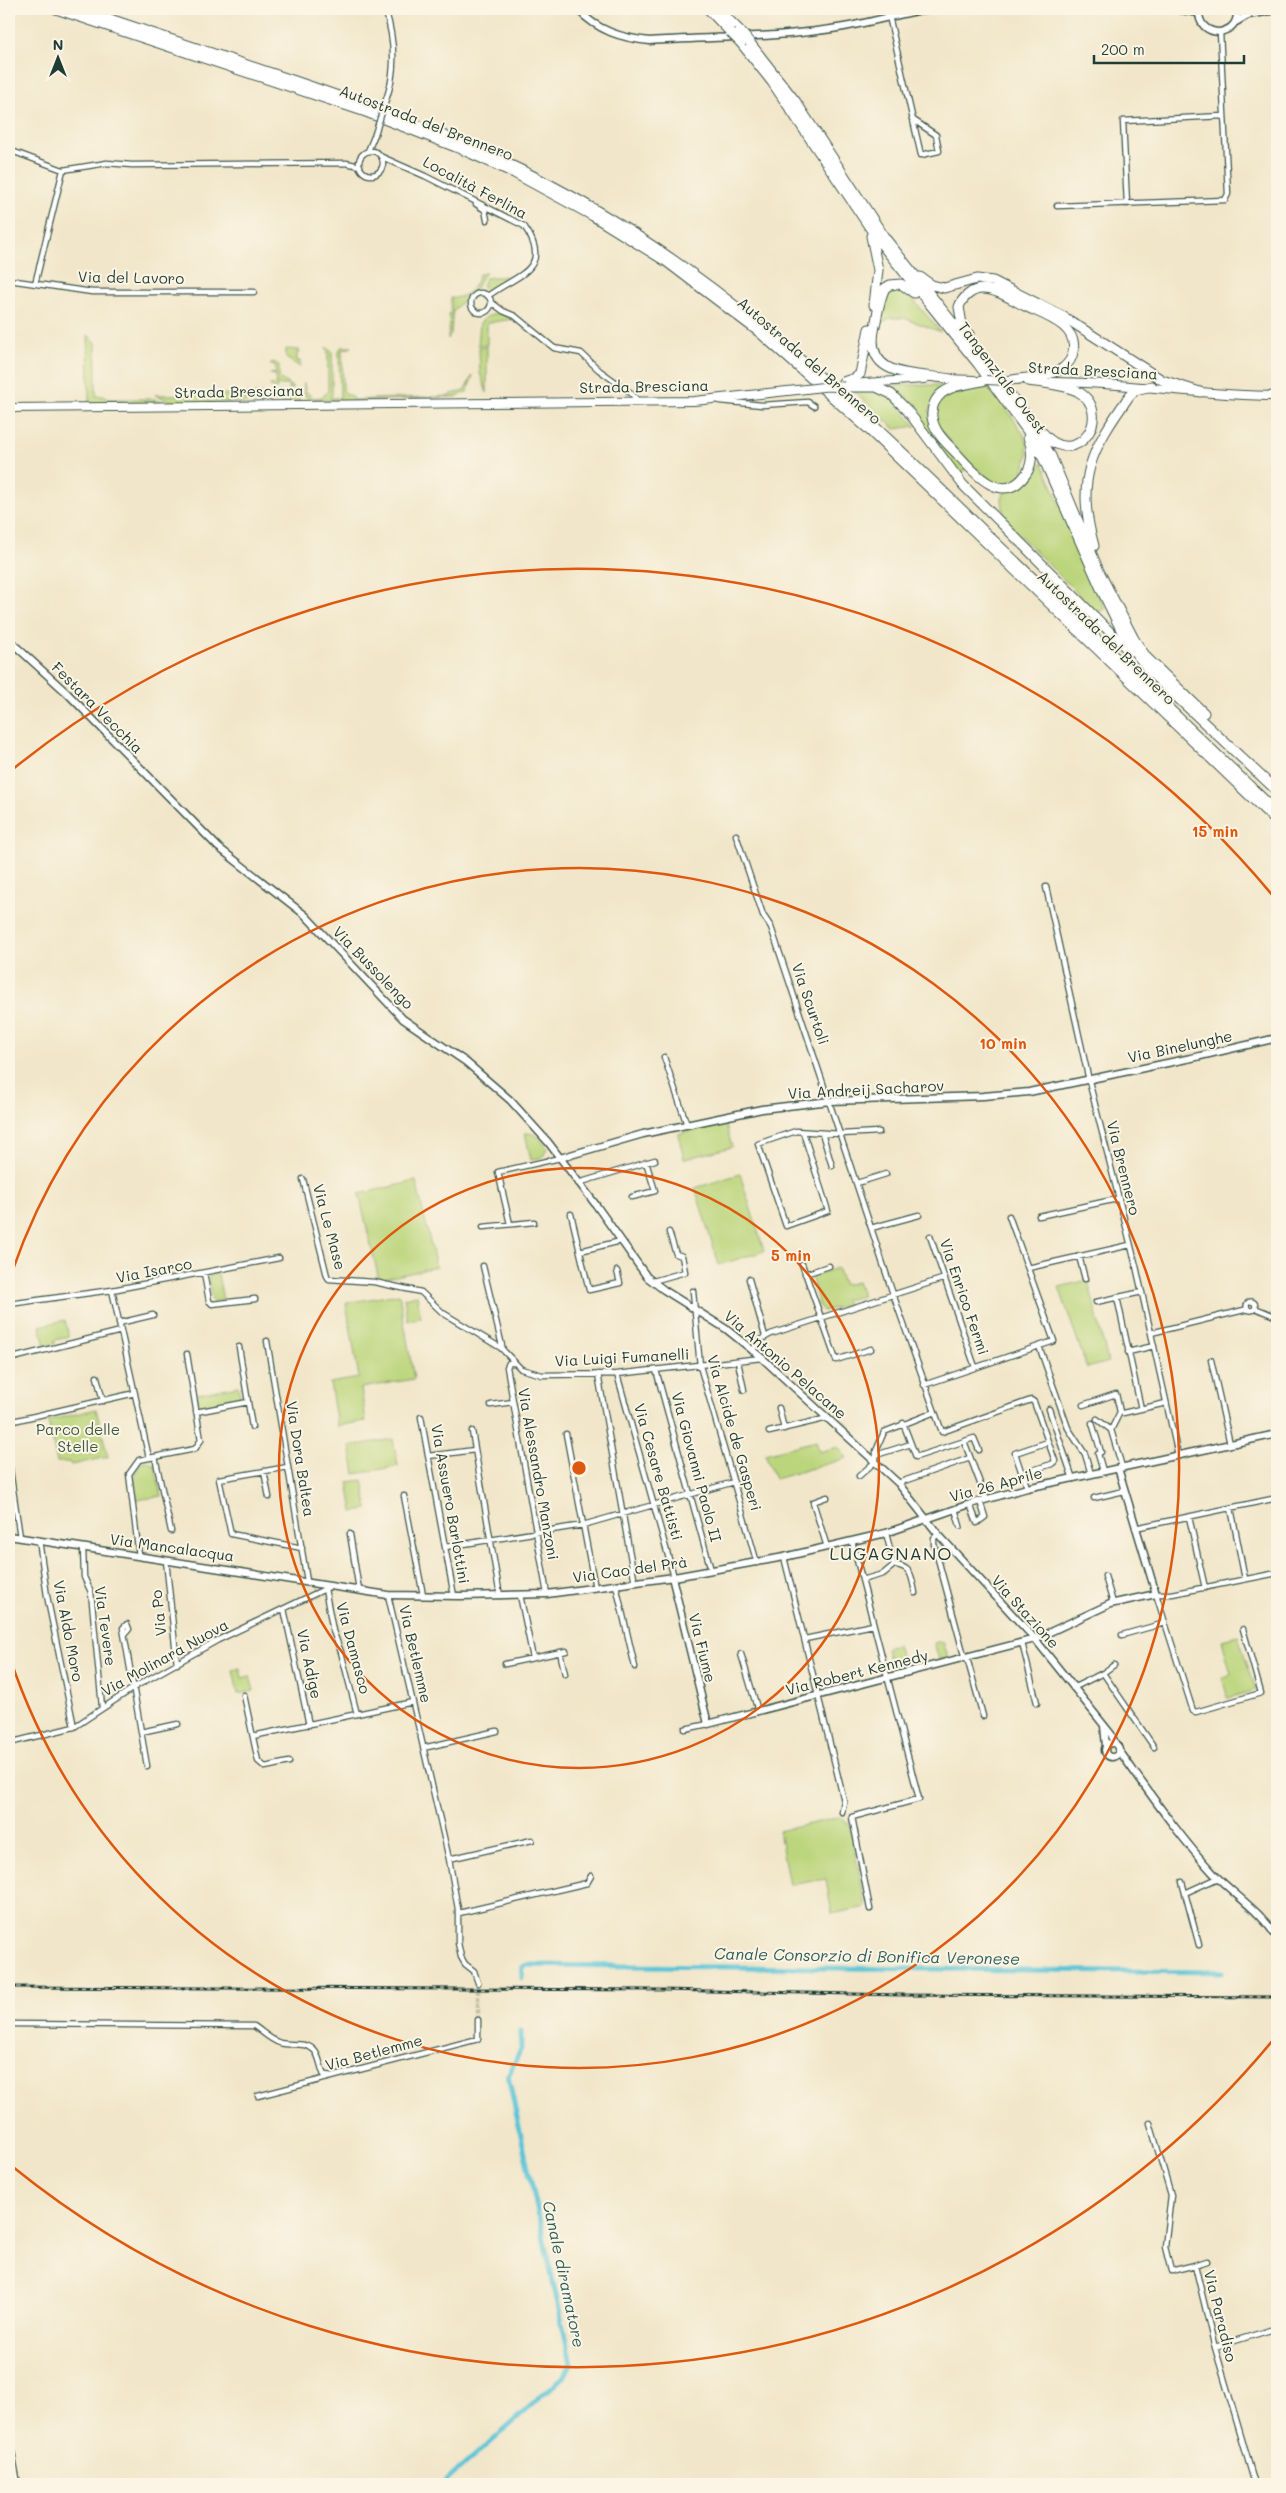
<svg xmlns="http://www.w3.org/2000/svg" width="1286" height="2493" viewBox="0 0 1286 2493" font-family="Mali,sans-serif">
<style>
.green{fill:#bbd57b;stroke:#6d8958}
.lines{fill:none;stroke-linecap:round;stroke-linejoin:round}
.canal{stroke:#5bc4d7;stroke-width:5}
.street-tunnel{stroke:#c7c4ab;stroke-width:4.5;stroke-dasharray:4.5 2;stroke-linecap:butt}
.street-casing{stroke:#3e564a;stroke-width:7}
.secondary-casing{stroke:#3e564a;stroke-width:9}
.primary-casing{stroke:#3e564a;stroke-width:10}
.highway-casing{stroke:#3e564a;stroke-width:11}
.street{stroke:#fff;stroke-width:4.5}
.secondary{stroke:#fff;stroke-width:6}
.primary{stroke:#fff;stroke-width:8}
.highway{stroke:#fff;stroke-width:9}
.rail-casing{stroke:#1f3d34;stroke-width:3}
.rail{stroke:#fcf5e5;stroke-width:1;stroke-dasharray:4;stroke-linecap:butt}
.street-bridge-casing{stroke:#3e564a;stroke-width:7;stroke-linecap:butt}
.primary-bridge-casing{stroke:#3e564a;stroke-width:10;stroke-linecap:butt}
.highway-bridge-casing{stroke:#3e564a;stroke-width:11;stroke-linecap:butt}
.street-bridge{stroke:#fff;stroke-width:4.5}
.primary-bridge{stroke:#fff;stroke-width:8}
.highway-bridge{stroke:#fff;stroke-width:9}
.ring{fill:none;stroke:#de580e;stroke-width:2.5}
.labels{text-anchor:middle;stroke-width:4;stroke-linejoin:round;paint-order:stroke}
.street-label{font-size:15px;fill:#1f3d34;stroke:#fcf5e5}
.park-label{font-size:15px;fill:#3e5b42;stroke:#fcf5e5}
.water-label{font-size:16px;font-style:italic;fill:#2e5f5d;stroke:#fcf5e5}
.quarter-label{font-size:18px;letter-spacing:1px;fill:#1f3d34;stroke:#fcf5e5}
.centre{fill:#de580e;stroke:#fcf5e5;stroke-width:2.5}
.ring-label{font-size:15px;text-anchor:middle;font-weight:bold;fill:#de580e;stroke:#fcf5e5;stroke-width:4;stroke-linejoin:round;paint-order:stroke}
</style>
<rect width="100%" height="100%" fill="#fcf5e5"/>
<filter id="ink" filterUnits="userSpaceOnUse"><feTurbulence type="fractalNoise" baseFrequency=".02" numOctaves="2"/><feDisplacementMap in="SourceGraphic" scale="10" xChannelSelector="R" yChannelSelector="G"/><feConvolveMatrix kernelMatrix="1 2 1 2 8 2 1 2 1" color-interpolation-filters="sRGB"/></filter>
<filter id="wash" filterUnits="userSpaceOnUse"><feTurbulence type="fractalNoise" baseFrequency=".0096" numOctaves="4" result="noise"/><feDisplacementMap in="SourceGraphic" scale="20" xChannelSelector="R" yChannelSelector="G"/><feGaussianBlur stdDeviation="1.12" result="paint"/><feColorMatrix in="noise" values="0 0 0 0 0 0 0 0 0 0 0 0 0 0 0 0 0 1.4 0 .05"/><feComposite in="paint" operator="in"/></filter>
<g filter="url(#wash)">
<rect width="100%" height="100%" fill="#f1e6c9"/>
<path class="green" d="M 486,273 C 478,278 480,284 475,290 C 468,298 459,303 453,311 L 451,333 L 448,339 L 450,317 L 448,314 L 451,314 L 451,298 C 467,298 475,289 479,274 Z
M 506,276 L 509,281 L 488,291 L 482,286 L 485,278 Z
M 896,288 L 904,289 L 941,332 L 904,318 L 890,318 L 877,327 C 880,312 880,293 896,288 Z
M 497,313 L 514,319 L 487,323 L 487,345 L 478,345 L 480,323 L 486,317 Z
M 88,335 L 96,343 L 96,396 L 103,396 L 107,399 L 154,399 L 166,404 L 89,404 Z
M 326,347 L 332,352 L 332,394 L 330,398 L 340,398 L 339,352 L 341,347 L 352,347 L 342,350 L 343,390 L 346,394 L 352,396 L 352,400 L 451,396 L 451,394 L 464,391 L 473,375 L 467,392 L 456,397 L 339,402 L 307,398 L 304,393 L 304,383 L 305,390 L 313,398 L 322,397 L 328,391 L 328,352 Z
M 479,347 L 487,347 L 487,393 L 480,373 Z
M 286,349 L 299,350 L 300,353 L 297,353 L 297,361 L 300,361 L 300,367 L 286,358 Z
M 273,362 L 279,365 L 279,378 L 292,387 L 292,389 L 289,389 L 288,385 L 277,385 L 277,389 L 271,387 L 270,385 L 276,384 L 276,375 L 270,374 L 276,373 L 275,365 L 270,365 Z
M 893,385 L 947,385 L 937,393 L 929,411 L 966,469 L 958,475 L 891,389 Z
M 966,386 L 992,386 L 1024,435 L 1027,443 L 1028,455 L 1022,475 L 1014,481 L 1001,485 L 993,483 L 958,452 L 935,422 L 935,407 L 944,394 Z
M 870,389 L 889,395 L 916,426 L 895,429 L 853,390 Z
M 263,394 L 262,399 L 258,402 L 175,403 L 155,395 Z
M 275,394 L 296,394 L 301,402 L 269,401 Z
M 1042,462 L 1105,609 L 1097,613 L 1004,520 L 1002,499 L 1005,491 L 1017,487 Z
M 725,1122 L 732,1147 L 684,1159 L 678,1134 Z
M 525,1133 C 537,1133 541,1139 547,1148 L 543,1157 L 531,1160 Z
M 740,1174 L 764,1251 L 719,1265 L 695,1188 Z
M 416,1181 L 436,1267 L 379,1280 L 359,1194 Z
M 837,1268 L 844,1285 L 857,1282 L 863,1296 L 845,1300 L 847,1305 L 823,1311 L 819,1305 L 811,1276 Z
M 218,1274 L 223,1300 L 215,1302 L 212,1300 L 208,1279 L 210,1275 Z
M 1088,1280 L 1108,1362 L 1087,1368 L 1059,1287 Z
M 399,1294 L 414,1379 L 361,1388 L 366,1421 L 337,1426 L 330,1383 L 359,1378 L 346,1303 Z
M 417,1295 L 421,1318 L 408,1321 L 404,1298 Z
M 65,1320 L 69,1337 L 55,1340 L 55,1344 L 45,1346 L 40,1326 Z
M 238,1386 L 241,1399 L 199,1406 L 197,1394 Z
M 96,1409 L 108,1457 L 71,1465 L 69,1462 L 57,1462 L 48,1421 Z
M 393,1439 L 398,1466 L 355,1474 L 350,1446 Z
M 816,1441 L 819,1452 L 838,1447 L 847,1458 L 775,1479 L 765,1454 Z
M 148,1461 L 155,1466 L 161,1496 L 137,1500 L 134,1477 L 141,1462 Z
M 363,1480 L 368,1509 L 353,1512 L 348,1482 Z
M 1238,1636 L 1256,1690 L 1228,1698 L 1222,1678 L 1231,1674 L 1222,1640 Z
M 943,1641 L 948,1658 L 939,1660 L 934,1643 Z
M 897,1645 L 904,1669 L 892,1672 L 886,1648 Z
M 240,1668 L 242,1678 L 250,1676 L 254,1691 L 238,1694 L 233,1670 Z
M 840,1817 L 849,1823 L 866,1907 L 832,1914 L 826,1879 L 789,1885 L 779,1831 Z"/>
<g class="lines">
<path class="canal" d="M 522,1978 L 523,1967 L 526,1965 L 1222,1972
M 443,2484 L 563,2377 L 571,2364 L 508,2076 L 521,2049 L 521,2031"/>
</g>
</g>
<g filter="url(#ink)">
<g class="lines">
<path class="street-tunnel" d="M 478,2020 L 478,1983"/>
<defs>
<path id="street" d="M 385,9 C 395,40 397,69 386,100
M 884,9 L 889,16 L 921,155 L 939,151 L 936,135 L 912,119
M 9,150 L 63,170
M 368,151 L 375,134
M359 163a12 12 0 1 1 24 0a12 12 0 1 1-24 0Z
M 382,157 L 425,176 L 524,226 C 555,270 515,275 488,296
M 63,170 L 107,163 L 132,165 L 346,163 L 360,166
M 476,204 L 485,210 L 487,220
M 1127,204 L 1123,121 L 1223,116
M 1057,206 L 1225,200 L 1228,194 L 1220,32
M 9,280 L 92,292 L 254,292
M 35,284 L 63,170
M471 303a10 10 0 1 1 20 0a10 10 0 1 1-20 0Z
M 491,302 L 503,311 L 515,316 L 554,348 L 581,353 L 599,370 L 631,393 L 639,402
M 720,401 L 762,405 L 808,402 L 814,406
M 736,835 L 763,915 L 771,927 L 893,1294 L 942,1432 L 1031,1400 L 1034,1402 L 1055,1461 L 1052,1464 L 1023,1473 L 1027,1488
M 1046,887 L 1090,1085 L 1136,1266 L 1178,1455
M 664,1057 L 687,1125
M 803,1132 L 828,1211 L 786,1226 L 758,1144 L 796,1131 L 841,1134 L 879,1132
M 822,1133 L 832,1166
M 303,1179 L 327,1276 L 329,1279 L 374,1282 L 421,1292 L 443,1313 L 501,1348 L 521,1369 L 542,1375 L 617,1374 L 762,1358
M 578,1183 L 655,1160
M 857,1183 L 886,1174
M 632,1197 L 655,1191 L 646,1162
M 571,1214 L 589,1290 L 620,1283 L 617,1271
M 1039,1216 L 1117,1199
M 510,1224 L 498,1172 L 560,1158
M 483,1227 L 534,1222
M 871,1228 L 919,1215
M 930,1236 L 975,1367
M 580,1251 L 621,1241
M 1079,1256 L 1085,1279
M 802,1264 L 836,1360 L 871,1349
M 483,1266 L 503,1350
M 1028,1268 L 1130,1245
M 204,1273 L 209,1301 L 212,1304 L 255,1299
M 805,1274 L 829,1266
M 749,1279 L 765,1336
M 653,1281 L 685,1272 L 682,1256 L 676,1254 L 669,1232
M 693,1291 L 700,1366 L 757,1563
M 1117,1297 L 1141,1409
M1246.5 1306a4.5 4.5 0 1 1 9 0a4.5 4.5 0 1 1-9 0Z
M 1096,1302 L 1142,1292
M 9,1304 L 112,1290
M 1255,1308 L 1277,1317
M 119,1323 L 153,1315
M 1151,1333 L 1248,1309
M 267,1341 L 307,1581
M 1039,1346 L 1068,1428 L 1085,1454 L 1091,1474
M 239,1347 L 252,1427
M 752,1351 L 760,1340 L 771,1334 L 945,1278
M 1128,1352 L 1154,1346
M 9,1359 L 121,1331
M 1211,1360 L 1230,1444
M 738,1362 L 744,1390
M 514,1363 L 509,1363 L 507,1367 L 547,1594
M 656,1370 L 711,1570
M 598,1374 L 635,1583
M 617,1374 L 674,1577
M 97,1377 L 103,1401
M 924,1385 L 1054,1341 L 1009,1216
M 491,1405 L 513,1402
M 1083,1405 L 1116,1394 L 1120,1412 L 1111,1430 L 1122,1467
M 779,1408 L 784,1429
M 1049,1409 L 1073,1479
M 196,1412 L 248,1402
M 1123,1413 L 1166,1403
M 421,1417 L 454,1596
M 1097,1419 L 1111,1430
M 9,1422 L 135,1393
M 903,1423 L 916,1457 L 974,1438 L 979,1450
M 1092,1423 L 1101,1452 L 1098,1454 L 1103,1471
M 472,1431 L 500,1596
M 769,1432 L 828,1418
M 566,1434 L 595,1588
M 964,1441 L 986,1499
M 876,1455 L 911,1444
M 428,1456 L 475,1450
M 155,1457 L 171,1531
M 149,1458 L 112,1290 L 279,1258
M 9,1463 L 20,1537
M 288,1467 L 219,1479 L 231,1534 L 302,1548
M 264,1471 L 269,1497
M 1022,1474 L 1015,1453 L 1048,1442
M 859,1476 L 876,1461 L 876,1451 L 884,1432 L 935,1412
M 898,1483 L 970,1458
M 404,1496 L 423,1595
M 1094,1498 L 1124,1491
M 970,1504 L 977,1523 L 985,1517 L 980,1501
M 1231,1508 L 1245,1579
M 955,1509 L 960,1526
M 1189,1517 L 1205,1588
M 1135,1528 L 1277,1498
M 350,1534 L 359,1590
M 938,1534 L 934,1538 L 934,1544 L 965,1659
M 39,1540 L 47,1596 L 74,1727
M 852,1541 L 919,1799 L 852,1817 L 870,1909
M 445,1547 L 583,1525 L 734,1482
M 827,1547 L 813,1502 L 827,1497
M 83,1548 L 84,1577 L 91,1592 L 102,1707
M 139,1556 L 129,1474 L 139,1460 L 195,1449 L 201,1440 L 187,1354
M 784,1557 L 844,1801 L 842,1812
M 166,1560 L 177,1664
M 894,1565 C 912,1566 912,1578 915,1593
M 1105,1576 L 1113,1603
M 862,1580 L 883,1574 L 894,1565 L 886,1533
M 616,1585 L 635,1667
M 325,1589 L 333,1631 L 341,1652 L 357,1714 L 413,1702
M 388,1595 L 449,1859 L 458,1909 L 458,1943 L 461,1957 L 465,1964 L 474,1971 L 478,1983
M 520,1595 L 533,1658
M 284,1609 L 309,1725
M 1243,1629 L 1261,1693 L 1196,1712 L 1193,1711 L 1156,1594 L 1172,1594 L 1277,1573
M 125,1634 L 129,1629 L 127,1624 L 123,1628 L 147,1766
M 1122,1635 L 1165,1623
M 805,1639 L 873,1625
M 1022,1643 L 1037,1703
M 560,1652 L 565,1674
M 741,1654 L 758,1711
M 967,1658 L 983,1716
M 505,1664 L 566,1651
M 1103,1673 L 1114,1665
M 1073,1688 L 1103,1673 L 1154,1747
M 244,1695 L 258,1761 L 265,1767 L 289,1762
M 685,1729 L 708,1724
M 141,1732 L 178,1724
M 253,1736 L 357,1714
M 9,1743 L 74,1727 L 138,1685 L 218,1640 L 329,1587
M 423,1748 L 497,1731
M 449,1859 L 532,1840
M 1182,1882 L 1185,1893
M 459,1913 L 587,1883 L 591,1876
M 1199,1945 L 1185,1893 L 1218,1878
M 9,2024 L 254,2026 C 263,2032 270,2040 280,2043 C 291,2046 305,2041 314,2050 C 320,2056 320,2067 324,2075 L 335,2076
M 258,2096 L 478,2039 L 478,2020
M 1150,2123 L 1171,2195 L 1165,2247 L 1171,2271 L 1195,2265 L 1214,2344 L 1255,2484
M 1195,2265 L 1207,2261
M 1215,2347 L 1277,2328
M 9,2435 L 18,2484"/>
<path id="secondary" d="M 577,9 C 598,31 621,38 650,41 C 715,37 781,38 844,27 C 873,22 901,13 930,9
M 1176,9 L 1199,13
M 1199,9 C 1198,23 1206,32 1220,32 C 1233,29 1238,22 1237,9
M 1236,22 L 1248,15 L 1277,10
M 9,640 L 68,694 L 218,847 L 305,915 L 403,1019 L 466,1062 L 510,1100 L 548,1142 L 596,1205 L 647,1277 L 664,1290 L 726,1329 L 762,1358 L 898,1483 L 938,1534 L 1035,1639 L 1111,1734 L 1116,1745
M 560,1158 L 643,1134 L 762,1109 L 830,1101 L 983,1096 L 1029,1092 L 1196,1057 L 1277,1038
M 9,1536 L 388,1595 L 460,1596 L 547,1594 L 674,1577 L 784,1557 L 886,1533 L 970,1504 L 1027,1488 L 1277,1434
M 672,1577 L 708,1724 L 1035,1639 L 1110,1604 L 1156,1594 L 1118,1468
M 1104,1726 L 1106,1746
M1105 1750a7 7 0 1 1 14 0a7 7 0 1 1-14 0Z
M 1118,1749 C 1149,1792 1178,1835 1213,1873 C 1234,1895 1262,1912 1277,1938"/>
<path id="primary" d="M 946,379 L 974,380
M 1052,382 C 1128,382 1202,396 1277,396
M 851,384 L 924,379
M 9,408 L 694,401 L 806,389"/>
<path id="highway" d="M 56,9 L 366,112 L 461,149 L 514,173 L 593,216 L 667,262 L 759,332 L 868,429 L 1277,822
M 80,9 C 150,32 220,56 289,79 C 395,115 498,152 594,209 C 743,296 867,417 990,537 C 1085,629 1182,720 1277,812
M 708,9 L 730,32
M 718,9 L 740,31
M 741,43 L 772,82 L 878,240 L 978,364 L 1029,433 L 1043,458 L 1102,591 L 1127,642 L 1151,673 L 1277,791
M 750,43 L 796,102 L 885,238 L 1028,417 L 1051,456 L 1099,571 L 1134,639 L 1147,658 L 1204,713
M 871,236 L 878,270 L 874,305
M 920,277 L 932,285 L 944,288 L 977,279 L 993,281 L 1064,317 L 1162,380 L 1200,392
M 914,293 L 901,284 L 890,285 L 885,288 C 879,299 878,313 875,326 C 862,379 915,373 951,379
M 969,334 L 962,324 L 959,307 C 962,298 972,289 982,289 C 997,289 1012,300 1025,306 C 1043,315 1079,325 1073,352 C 1072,359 1068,364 1063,368 C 1047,378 1025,377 1007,381
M 986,380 C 972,384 954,384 942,393 C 935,399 931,408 932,417 C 934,433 948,444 958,455 C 974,473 1003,507 1026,474 C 1033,464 1033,449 1028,437
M 1028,381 C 1044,383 1062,384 1077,391 C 1116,412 1077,473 1043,433
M 843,382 L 855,378 L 860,374 L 869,329
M 844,387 L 876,387 L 891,394 L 907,410 L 963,485 L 1129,651
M 1094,546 C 1075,478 1091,450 1130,395 L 1135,390 L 1152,386"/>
</defs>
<use href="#street" class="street-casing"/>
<use href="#secondary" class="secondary-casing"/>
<use href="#primary" class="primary-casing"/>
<use href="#highway" class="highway-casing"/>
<use href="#street" class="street"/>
<use href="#secondary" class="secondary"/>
<use href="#primary" class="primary"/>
<use href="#highway" class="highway"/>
<defs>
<path id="rail" d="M 9,1987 L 660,1990 L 902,1995 L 1277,1997"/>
</defs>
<use href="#rail" class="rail-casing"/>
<use href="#rail" class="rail"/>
<defs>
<path id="street-bridge" d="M 375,134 L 386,100"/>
<path id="primary-bridge" d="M 986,380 L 1007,381
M 806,389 L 831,386"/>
<path id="highway-bridge" d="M 740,31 L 750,43
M 730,32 L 741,43
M 827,386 L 844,387"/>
</defs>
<use href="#street-bridge" class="street-bridge-casing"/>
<use href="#primary-bridge" class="primary-bridge-casing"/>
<use href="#highway-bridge" class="highway-bridge-casing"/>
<use href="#street-bridge" class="street-bridge"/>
<use href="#primary-bridge" class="primary-bridge"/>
<use href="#highway-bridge" class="highway-bridge"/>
</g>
</g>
<g class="ring">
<circle cx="579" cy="1468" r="300"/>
<path d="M10 1278A600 600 0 1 1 10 1658"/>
<path d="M1273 2040A900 900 0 0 1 13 2167M13 769A900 900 0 0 1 1273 896"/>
</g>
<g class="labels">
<g class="street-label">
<text transform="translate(426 123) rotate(21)" y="5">Autostrada del Brennero</text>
<text transform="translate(475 188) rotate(28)" y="5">Località Ferlina</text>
<text transform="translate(131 278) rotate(1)" y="5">Via del Lavoro</text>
<text transform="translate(809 361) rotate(41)" y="5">Autostrada del Brennero</text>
<text transform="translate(1093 371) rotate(3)" y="5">Strada Bresciana</text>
<text transform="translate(1002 378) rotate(53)" y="5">Tangenziale Ovest</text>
<text transform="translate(644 387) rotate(-1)" y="5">Strada Bresciana</text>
<text transform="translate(239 392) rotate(-1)" y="5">Strada Bresciana</text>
<text transform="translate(1106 638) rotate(44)" y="5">Autostrada del Brennero</text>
<text transform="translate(97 708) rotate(45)" y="5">Festara Vecchia</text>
<text transform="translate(373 968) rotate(46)" y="5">Via Bussolengo</text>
<text transform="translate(810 1004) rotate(71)" y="5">Via Scurtoli</text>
<text transform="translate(1180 1047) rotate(-12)" y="5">Via Binelunghe</text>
<text transform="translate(866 1090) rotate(-3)" y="5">Via Andreij Sacharov</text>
<text transform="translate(1123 1168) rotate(76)" y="5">Via Brennero</text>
<text transform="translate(329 1227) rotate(75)" y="5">Via Le Mase</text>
<text transform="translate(154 1271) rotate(-11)" y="5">Via Isarco</text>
<text transform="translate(964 1297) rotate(71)" y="5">Via Enrico Fermi</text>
<text transform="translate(622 1358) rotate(-3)" y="5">Via Luigi Fumanelli</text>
<text transform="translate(785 1365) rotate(41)" y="5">Via Antonio Pelacane</text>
<text transform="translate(734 1433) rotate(74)" y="5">Via Alcide de Gasperi</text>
<text transform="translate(300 1459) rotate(81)" y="5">Via Dora Baltea</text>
<text transform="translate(696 1467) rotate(75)" y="5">Via Giovanni Paolo II</text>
<text transform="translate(658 1472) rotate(74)" y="5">Via Cesare Battisti</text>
<text transform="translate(538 1474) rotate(80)" y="5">Via Alessandro Manzoni</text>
<text transform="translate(996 1485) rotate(-15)" y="5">Via 26 Aprile</text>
<text transform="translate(450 1504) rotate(80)" y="5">Via Assuero Barlottini</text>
<text transform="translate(172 1548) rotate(8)" y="5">Via Mancalacqua</text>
<text transform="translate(630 1570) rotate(-8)" y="5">Via Cao del Prà</text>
<text transform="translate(1025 1612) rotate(48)" y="5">Via Stazione</text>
<text transform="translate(159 1613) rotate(-96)" y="5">Via Po</text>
<text transform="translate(105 1626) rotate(82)" y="5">Via Tevere</text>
<text transform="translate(68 1631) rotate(79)" y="5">Via Aldo Moro</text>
<text transform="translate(353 1648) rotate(75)" y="5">Via Damasco</text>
<text transform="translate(702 1648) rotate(76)" y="5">Via Fiume</text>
<text transform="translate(415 1654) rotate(77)" y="5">Via Betlemme</text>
<text transform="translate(165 1658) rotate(-29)" y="5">Via Molinara Nuova</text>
<text transform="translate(309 1664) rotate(78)" y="5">Via Adige</text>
<text transform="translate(857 1673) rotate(-14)" y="5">Via Robert Kennedy</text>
<text transform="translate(374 2053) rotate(-15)" y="5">Via Betlemme</text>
<text transform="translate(1220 2316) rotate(76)" y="5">Via Paradiso</text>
</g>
<g class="park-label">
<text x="78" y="1435">Parco delle<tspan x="78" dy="17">Stelle</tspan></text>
</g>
<g class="water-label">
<text transform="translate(867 1956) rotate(1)" y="6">Canale Consorzio di Bonifica Veronese</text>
<text transform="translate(564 2274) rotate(78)" y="6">Canale diramatore</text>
</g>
<g class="quarter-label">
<text x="891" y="1560">LUGAGNANO</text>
</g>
</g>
<circle cx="579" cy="1468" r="8" class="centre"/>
<g class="ring-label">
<text x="1215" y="837">15 min</text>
<text x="1003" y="1049">10 min</text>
<text x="791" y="1261">5 min</text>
</g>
<rect width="1286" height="2493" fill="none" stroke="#fcf5e5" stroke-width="30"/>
<g transform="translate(58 58)" stroke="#fcf5e5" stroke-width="4" paint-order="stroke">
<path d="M0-4L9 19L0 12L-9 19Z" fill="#1f3d34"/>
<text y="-8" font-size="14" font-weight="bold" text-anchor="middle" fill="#1f3d34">N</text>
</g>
<path d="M1094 55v8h150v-8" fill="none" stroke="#1f3d34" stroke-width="2.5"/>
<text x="1101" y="55" font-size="15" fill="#1f3d34" stroke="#fcf5e5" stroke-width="4" paint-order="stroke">200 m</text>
</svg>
